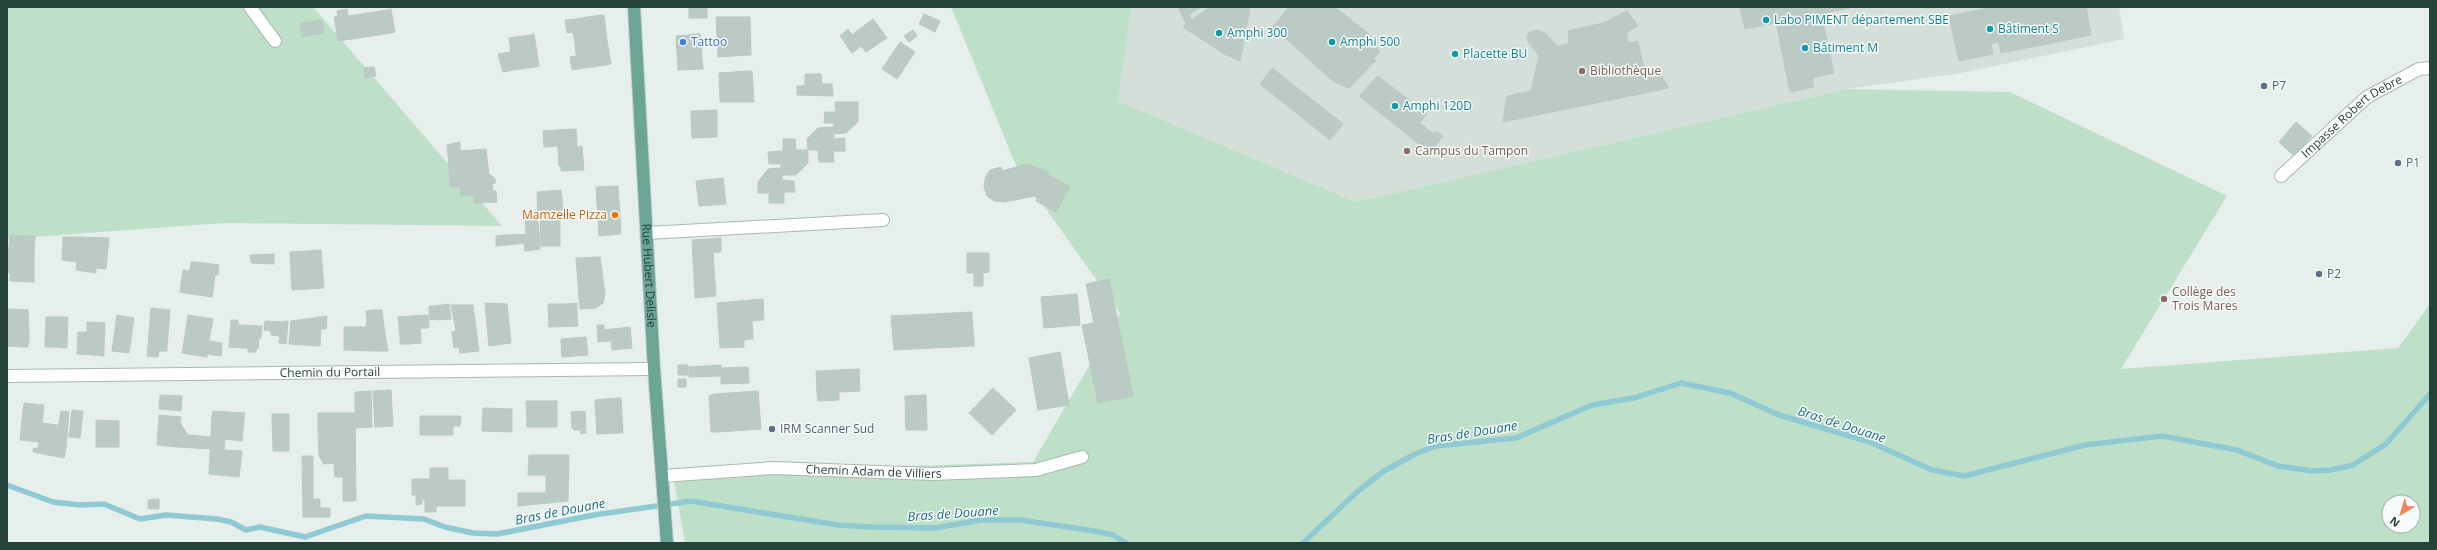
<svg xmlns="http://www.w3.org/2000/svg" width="2437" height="550" viewBox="0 0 2437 550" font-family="'Open Sans',sans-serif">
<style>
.built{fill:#d4dfda}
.green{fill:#bfe0c8;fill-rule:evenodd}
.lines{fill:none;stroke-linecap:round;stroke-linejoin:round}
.stream{stroke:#8ec9d4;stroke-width:5.5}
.building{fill:#bbcac4;stroke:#b8c9c2}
.minor-casing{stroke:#a8b8b2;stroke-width:14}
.major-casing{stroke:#c2cac8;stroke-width:14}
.minor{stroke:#fff;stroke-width:12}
.major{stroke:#6aa596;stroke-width:12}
.culture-dot{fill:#0f9aa8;stroke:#f7fbf9;stroke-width:1.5}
.shop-dot{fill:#3f7fe0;stroke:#f7fbf9;stroke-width:1.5}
.education-dot{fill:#8d6e63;stroke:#f7fbf9;stroke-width:1.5}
.service-dot{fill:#5c6f8a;stroke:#f7fbf9;stroke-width:1.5}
.food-dot{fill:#e8710a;stroke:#f7fbf9;stroke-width:1.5}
.labels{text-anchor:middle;stroke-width:3;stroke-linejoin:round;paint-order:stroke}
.culture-label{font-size:12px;fill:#0d838f;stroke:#f7fbf9;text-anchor:start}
.shop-label{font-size:12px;fill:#366cbe;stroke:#f7fbf9;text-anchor:start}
.education-label{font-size:12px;fill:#785e54;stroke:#f7fbf9;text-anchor:start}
.service-label{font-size:12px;fill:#4e5e75;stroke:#f7fbf9;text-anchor:start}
.street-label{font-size:12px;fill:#24423a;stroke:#f7fbf9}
.food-label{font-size:12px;fill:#c56008;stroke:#f7fbf9;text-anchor:end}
.water-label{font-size:13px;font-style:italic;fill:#1c6f80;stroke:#f7fbf9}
</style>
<rect width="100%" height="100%" fill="#e6efeb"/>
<path class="built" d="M 1132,7 L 2119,7 L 2124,39 L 1956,74 L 1846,89 L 1356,202 L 1118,101 Z"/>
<path class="green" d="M 7,7 L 313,7 L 502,226 L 223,223 L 7,239 Z
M 951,7 L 1132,7 L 1118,101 L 1356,202 L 1846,89 L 2010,92 L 2227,196 L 2121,369 L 2398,348 L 2430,304 L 2430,543 L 685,543 L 673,474 L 1033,462 L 1120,313 L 1017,168 ZM 2389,502 L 2413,502 L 2413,526 L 2389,526 Z"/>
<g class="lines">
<path class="stream" d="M 7,485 L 53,502 L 80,505 L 104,504 L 140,519 L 166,515 L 217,519 L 231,522 L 246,530 L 260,527 L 305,537 L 366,516 L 424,519 L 445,527 L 473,533 L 497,534 L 594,515 L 691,501 L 838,525 L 870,527 L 934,528 L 982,520 L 1021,520 L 1094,531 L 1113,535 L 1126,543
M 1303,543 L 1358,491 L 1384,471 L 1415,454 L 1436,446 L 1516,438 L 1592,405 L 1634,398 L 1681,383 L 1730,393 L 1779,415 L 1870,442 L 1932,470 L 1964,476 L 2085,445 L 2162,436 L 2237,450 L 2278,466 L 2313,471 L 2331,470 L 2353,465 L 2386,444 L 2430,394"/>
</g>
<path class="building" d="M 689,7 L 707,7 L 707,18 L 689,18 Z
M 1178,7 L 1184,7 L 1192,20 L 1186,24 Z
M 1184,7 L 1201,7 L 1188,15 Z
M 1209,7 L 1250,9 L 1240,61 L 1224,54 L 1183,27 Z
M 1289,7 L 1335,7 L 1368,33 L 1380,52 L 1374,58 L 1376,60 L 1349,88 L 1334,82 L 1273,27 Z
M 1740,7 L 1849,7 L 1849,8 L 1745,29 Z
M 1994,7 L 2024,7 L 2031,47 L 2001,53 L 1999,42 L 1991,44 L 1993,54 L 1959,61 L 1949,16 Z
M 2024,7 L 2027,7 L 2034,42 L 2052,39 L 2052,43 L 2031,47 Z
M 2027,7 L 2069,7 L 2072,22 L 2058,25 L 2061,41 L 2052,43 L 2052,39 L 2034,42 Z
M 2069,7 L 2086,7 L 2091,35 L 2061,41 L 2058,25 L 2072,22 Z
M 347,9 L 348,16 L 387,10 L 391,33 L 338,41 L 334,17 L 338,16 L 337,11 Z
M 391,9 L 395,32 L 391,33 L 387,10 Z
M 1627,11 L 1638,26 L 1626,33 L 1628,43 L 1638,41 L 1645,73 L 1658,70 L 1669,88 L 1503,122 L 1507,96 L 1531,91 L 1539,56 L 1528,42 L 1527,36 L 1530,32 L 1537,30 L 1545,33 L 1557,46 L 1569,44 L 1568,31 L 1603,23 Z
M 924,14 L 940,21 L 935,32 L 919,24 Z
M 600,15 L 604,15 L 607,40 L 603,40 Z
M 600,15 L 606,65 L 578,69 L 575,44 L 579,43 L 576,19 Z
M 716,17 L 746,17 L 747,55 L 718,57 Z
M 746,17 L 750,17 L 751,55 L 747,55 Z
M 1803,17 L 1804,21 L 1822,18 L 1834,73 L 1812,78 L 1814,87 L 1790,92 L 1776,22 Z
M 576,19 L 579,43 L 575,44 L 573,32 L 567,33 L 565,20 Z
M 873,19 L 887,38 L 875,46 L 861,28 Z
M 322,20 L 324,33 L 302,37 L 300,24 Z
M 861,28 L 875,46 L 866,52 L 861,46 L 852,53 L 840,36 L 848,29 L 852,35 Z
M 913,30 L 917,36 L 909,42 L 904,36 Z
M 534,34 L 539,66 L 535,67 L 531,35 Z
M 700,34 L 703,69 L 678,70 L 676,36 Z
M 531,35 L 535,67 L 513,70 L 509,38 Z
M 603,40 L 607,40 L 611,64 L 606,65 Z
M 900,42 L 915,52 L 897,79 L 882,69 Z
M 511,52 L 513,70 L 503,72 L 498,54 Z
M 577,56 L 578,69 L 572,70 L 570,57 Z
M 374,67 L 376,76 L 365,78 L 364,68 Z
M 1272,68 L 1343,124 L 1330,140 L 1260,84 Z
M 748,71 L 752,71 L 754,102 L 750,102 Z
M 748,71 L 750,102 L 720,102 L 719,73 Z
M 805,74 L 821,74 L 822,84 L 832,84 L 833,96 L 797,95 L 797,86 L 805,86 Z
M 1378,76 L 1427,114 L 1409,136 L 1359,96 Z
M 835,102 L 858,102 L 858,122 L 847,123 L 846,133 L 833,134 L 834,139 L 845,138 L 845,151 L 833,151 L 834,162 L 819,162 L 818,150 L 808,150 L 807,139 L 819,139 L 818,128 L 834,127 L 834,123 L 824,123 L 825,112 L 836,112 Z
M 717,110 L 717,137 L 692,138 L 691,111 Z
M 2296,122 L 2312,136 L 2294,156 L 2279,142 Z
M 847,123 L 857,123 L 846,133 Z
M 1420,123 L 1433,134 L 1436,131 L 1443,136 L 1430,153 L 1409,136 Z
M 818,128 L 819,139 L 807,139 Z
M 576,129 L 578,165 L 559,166 L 557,130 Z
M 557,130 L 558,146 L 544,147 L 543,131 Z
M 783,139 L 795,139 L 796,150 L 808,150 L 808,163 L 796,164 L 796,175 L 782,175 L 782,180 L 794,181 L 795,192 L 784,192 L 784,203 L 769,203 L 769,193 L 758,193 L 758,182 L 769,182 L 768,169 L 781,168 L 781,164 L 769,164 L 768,152 L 783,151 Z
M 460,142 L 460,151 L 473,150 L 474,160 L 482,159 L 483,176 L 491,175 L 495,179 L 495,183 L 492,184 L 493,191 L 496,191 L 497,202 L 474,203 L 474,195 L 461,196 L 460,186 L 451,187 L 447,145 Z
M 582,146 L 584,170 L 561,171 L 561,166 L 578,165 L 577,147 Z
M 486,149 L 489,175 L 483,176 L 482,159 L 474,160 L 473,150 Z
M 796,164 L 807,164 L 796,175 Z
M 1027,164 L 1048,172 L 1048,175 L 1063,183 L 1051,204 L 1032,193 L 1014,196 L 1015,200 L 1004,202 L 1001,194 L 987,196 L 984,186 L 994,184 L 990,170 L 1001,167 L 1002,171 Z
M 768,169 L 769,182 L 758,182 Z
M 990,170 L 994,184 L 984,186 L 986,176 Z
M 723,178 L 726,204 L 699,206 L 696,181 Z
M 1063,183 L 1070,187 L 1056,212 L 1049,208 Z
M 618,186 L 621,234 L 599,236 L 596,187 Z
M 561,190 L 562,199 L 559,199 L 560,211 L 538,213 L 537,192 Z
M 1032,193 L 1051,204 L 1049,208 L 1036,201 L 1037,198 L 1034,196 L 1015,200 L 1014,196 Z
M 1001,194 L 1004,202 L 994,201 L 987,196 Z
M 559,199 L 562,199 L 563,211 L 560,211 Z
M 537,212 L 539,234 L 526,234 L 525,214 Z
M 540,216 L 560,216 L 560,246 L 541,246 Z
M 539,234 L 540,249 L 525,251 L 524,243 L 507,245 L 506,235 Z
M 10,235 L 20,236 L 20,256 L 34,257 L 34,282 L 10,281 L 10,273 L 7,272 Z
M 506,235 L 507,245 L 496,246 L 496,236 Z
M 20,236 L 35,236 L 34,257 L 20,256 Z
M 63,237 L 80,237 L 77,262 L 62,260 Z
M 80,237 L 109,238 L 106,269 L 96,268 L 96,273 L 76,270 Z
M 721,238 L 721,252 L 713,253 L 716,296 L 695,298 L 692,240 Z
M 321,250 L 324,288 L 292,290 L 290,252 Z
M 967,253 L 989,253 L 989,272 L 983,273 L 983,286 L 974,286 L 974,273 L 967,273 Z
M 274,254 L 274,264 L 251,263 L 250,255 Z
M 600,257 L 605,293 L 603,303 L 596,308 L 580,309 L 576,258 Z
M 191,262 L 195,262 L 191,294 L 180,292 L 183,270 L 190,271 Z
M 195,262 L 212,264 L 211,275 L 215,275 L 212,297 L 191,294 Z
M 212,264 L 219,265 L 218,275 L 211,275 Z
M 1109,279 L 1133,396 L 1098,403 L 1082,325 L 1094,323 L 1086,284 Z
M 1077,294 L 1080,325 L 1044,328 L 1041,297 Z
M 763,299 L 764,320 L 752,321 L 753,339 L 744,340 L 744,347 L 720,348 L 717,303 Z
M 485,303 L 507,304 L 509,324 L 487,326 Z
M 577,303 L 577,312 L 565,313 L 565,304 Z
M 449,304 L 451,319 L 437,320 L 435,306 Z
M 548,304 L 565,304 L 565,313 L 577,312 L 578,326 L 549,327 Z
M 451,305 L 473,305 L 478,345 L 459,347 Z
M 429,306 L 435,306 L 436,311 L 429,312 Z
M 151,308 L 170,310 L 167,347 L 148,346 Z
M 7,309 L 28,310 L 29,339 L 23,338 L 23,347 L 7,346 Z
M 373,310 L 382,310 L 384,327 L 374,327 L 374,351 L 344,350 L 344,327 L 366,327 L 367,319 L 373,319 Z
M 373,310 L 373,319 L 367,319 L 366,311 Z
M 436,311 L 437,319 L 430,320 L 429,312 Z
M 972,312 L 972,317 L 898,321 L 899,345 L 974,341 L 974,346 L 894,350 L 891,316 Z
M 117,315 L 134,318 L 129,353 L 112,351 Z
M 188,315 L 213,319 L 207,352 L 183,348 Z
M 428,315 L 429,328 L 420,328 L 421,343 L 410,344 L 410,338 L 400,338 L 398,317 Z
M 327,316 L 326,329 L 321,329 L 320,346 L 289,344 L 291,321 Z
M 46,317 L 56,317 L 55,344 L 45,343 Z
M 56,317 L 68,317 L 67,344 L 55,344 Z
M 972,317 L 974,341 L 957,342 L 955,318 Z
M 955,318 L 957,342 L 899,345 L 898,321 Z
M 231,320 L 238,320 L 238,325 L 260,326 L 258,349 L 229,347 Z
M 265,321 L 281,322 L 280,336 L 271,335 L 271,331 L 264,330 Z
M 288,321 L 286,344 L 279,343 L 281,322 Z
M 87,322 L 105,323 L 104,350 L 95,349 L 94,355 L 77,354 L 78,332 L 87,332 Z
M 509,324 L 511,343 L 489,346 L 487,326 Z
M 597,325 L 604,325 L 604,330 L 630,327 L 632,348 L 612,350 L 611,341 L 598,342 Z
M 260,326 L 262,326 L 261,338 L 259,337 Z
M 374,327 L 384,327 L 388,351 L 374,351 Z
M 457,331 L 459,347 L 454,348 L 452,332 Z
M 586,337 L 588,355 L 562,357 L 561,339 Z
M 23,338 L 29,339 L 28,347 L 23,347 Z
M 400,338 L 410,338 L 410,344 L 400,344 Z
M 209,341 L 222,343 L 221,356 L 207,354 Z
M 45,343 L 55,344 L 55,347 L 45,347 Z
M 55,344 L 67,344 L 67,348 L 55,347 Z
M 478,345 L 479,351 L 460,353 L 459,347 Z
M 148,346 L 167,347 L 167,351 L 159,351 L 158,357 L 147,356 Z
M 183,348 L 207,352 L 207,357 L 182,353 Z
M 248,348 L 256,348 L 256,352 L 248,352 Z
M 95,349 L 104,350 L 104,356 L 94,355 Z
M 1060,352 L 1069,405 L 1038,410 L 1029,358 Z
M 678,365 L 688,365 L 688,375 L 678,375 Z
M 721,365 L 721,368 L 748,367 L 749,383 L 721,384 L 721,376 L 689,377 L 689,367 Z
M 859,369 L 860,391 L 817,393 L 816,371 Z
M 678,379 L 686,379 L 686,387 L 678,387 Z
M 993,388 L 1016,410 L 992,435 L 969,413 Z
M 391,390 L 393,426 L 375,427 L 373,391 Z
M 371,391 L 372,427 L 355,428 L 355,392 Z
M 758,391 L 761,429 L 717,432 L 714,394 Z
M 839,392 L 839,400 L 818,401 L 817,393 Z
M 714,394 L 717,432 L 711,432 L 709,396 Z
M 160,395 L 182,396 L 181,411 L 159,409 Z
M 926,395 L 927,430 L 906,430 L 905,396 Z
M 617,398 L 619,433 L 597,434 L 595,400 Z
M 617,398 L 621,398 L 623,433 L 619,433 Z
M 526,401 L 538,401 L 538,409 L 557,409 L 557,427 L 527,427 Z
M 538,401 L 557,401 L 557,409 L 538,409 Z
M 24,403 L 44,405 L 43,413 L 23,411 Z
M 483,408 L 512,409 L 512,432 L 482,431 Z
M 72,410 L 83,411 L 80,438 L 69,437 Z
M 23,411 L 43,413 L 40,442 L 20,440 Z
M 61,411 L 69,412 L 66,448 L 55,446 Z
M 213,411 L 245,413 L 244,418 L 212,416 Z
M 585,411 L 586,433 L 581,434 L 581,430 L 574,430 L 572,428 L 571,412 Z
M 318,413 L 321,413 L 322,430 L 318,430 Z
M 321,413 L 342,413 L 344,455 L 319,456 L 318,430 L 322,430 Z
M 342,413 L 355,413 L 356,501 L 343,501 L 343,477 L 335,477 L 334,463 L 324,464 L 319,456 L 344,455 Z
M 272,414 L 289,414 L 289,451 L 273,451 Z
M 159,415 L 181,417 L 178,447 L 157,445 Z
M 212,416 L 244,418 L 242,441 L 225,439 L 224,450 L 242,451 L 239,477 L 209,474 Z
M 420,416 L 461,416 L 460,426 L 453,426 L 453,435 L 420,435 Z
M 96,420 L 119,421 L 119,447 L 96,447 Z
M 42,423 L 57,425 L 55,446 L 66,448 L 64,458 L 33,452 L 34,448 L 38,449 Z
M 180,423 L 188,435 L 211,437 L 210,449 L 178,447 Z
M 529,455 L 549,455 L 549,461 L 558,461 L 558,455 L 569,455 L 568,501 L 518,506 L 518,493 L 546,493 L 546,487 L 549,486 L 548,475 L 528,475 Z
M 549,455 L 558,455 L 558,461 L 549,461 Z
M 302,456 L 313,456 L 313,499 L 320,499 L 320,508 L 330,508 L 330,517 L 303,517 Z
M 430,468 L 448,468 L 448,480 L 465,480 L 465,506 L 436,506 L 436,512 L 425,512 L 425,499 L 422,499 L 422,504 L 416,505 L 416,495 L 412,495 L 412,479 L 430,479 Z
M 546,475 L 548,475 L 549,486 L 546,487 Z
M 159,499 L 159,509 L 148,509 L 148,500 Z"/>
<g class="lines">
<defs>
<g id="minor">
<path d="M 250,7 L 275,41"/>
<path id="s1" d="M 2281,176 L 2367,97 L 2419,69 L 2430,68"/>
<path d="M 647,233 L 883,220"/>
<path id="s2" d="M 7,376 L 654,369"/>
<path id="s3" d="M 663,476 L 773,468 L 932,474 L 1036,470 L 1082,457"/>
</g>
<g id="major">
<path id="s4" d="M 634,7 L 654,369 L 667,543"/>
</g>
</defs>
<use href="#minor" class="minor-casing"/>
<use href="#major" class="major-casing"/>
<use href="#minor" class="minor"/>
<use href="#major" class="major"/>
</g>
<g class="culture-dot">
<circle cx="1766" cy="20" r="4"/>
<circle cx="1990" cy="29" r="4"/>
<circle cx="1219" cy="33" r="4"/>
<circle cx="1332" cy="42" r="4"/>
<circle cx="1805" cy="48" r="4"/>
<circle cx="1455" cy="54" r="4"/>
<circle cx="1395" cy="106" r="4"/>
</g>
<circle class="shop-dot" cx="683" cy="42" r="4"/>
<g class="education-dot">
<circle cx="1582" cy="71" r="4"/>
<circle cx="1407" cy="151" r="4"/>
<circle cx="2164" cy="299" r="4"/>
</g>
<g class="service-dot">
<circle cx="2264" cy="86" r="4"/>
<circle cx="2398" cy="163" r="4"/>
<circle cx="2319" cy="274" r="4"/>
<circle cx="772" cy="429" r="4"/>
</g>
<circle class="food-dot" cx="615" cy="215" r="4"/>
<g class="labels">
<g class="culture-label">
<text x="1774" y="24">Labo PIMENT département SBE</text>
<text x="1998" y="33">Bâtiment S</text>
<text x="1227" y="37">Amphi 300</text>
<text x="1340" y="46">Amphi 500</text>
<text x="1813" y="52">Bâtiment M</text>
<text x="1463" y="58">Placette BU</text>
<text x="1403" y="110">Amphi 120D</text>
</g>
<g class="shop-label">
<text x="691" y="46">Tattoo</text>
</g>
<g class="education-label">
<text x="1590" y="75">Bibliothèque</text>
<text x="1415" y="155">Campus du Tampon</text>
<text x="2172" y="296">Collège des<tspan x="2172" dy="14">Trois Mares</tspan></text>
</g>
<g class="service-label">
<text x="2272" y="90">P7</text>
<text x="2406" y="167">P1</text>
<text x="2327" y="278">P2</text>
<text x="780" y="433">IRM Scanner Sud</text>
</g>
<g class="street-label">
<text dy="4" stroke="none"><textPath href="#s1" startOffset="93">Impasse Robert Debre</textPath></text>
<text dy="4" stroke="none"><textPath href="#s4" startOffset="269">Rue Hubert Delisle</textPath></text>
<text dy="4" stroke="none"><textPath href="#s2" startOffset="323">Chemin du Portail</textPath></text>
<text dy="4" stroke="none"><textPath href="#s3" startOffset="211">Chemin Adam de Villiers</textPath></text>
</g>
<g class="food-label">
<text x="607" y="219">Mamzelle Pizza</text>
</g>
<g class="water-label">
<text transform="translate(1842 424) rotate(18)" y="5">Bras de Douane</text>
<text transform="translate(1472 432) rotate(-9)" y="5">Bras de Douane</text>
<text transform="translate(560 511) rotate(-11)" y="5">Bras de Douane</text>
<text transform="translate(953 513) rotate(-4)" y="5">Bras de Douane</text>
</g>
</g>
<rect width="2437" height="550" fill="none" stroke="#24423a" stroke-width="16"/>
<g transform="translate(2401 514) rotate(218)"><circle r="19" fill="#f7fbf9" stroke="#a3b1ad"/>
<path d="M0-3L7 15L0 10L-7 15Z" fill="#f4845f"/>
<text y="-6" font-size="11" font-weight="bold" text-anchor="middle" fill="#24423a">N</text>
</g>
</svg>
